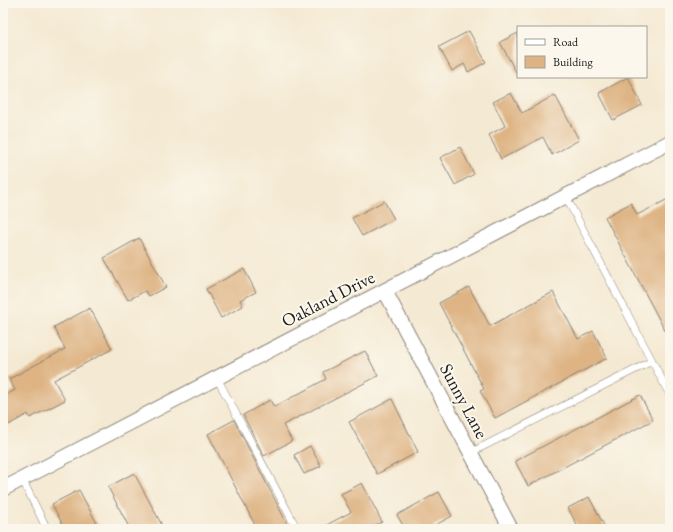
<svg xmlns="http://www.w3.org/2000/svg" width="673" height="532" viewBox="0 0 673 532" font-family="'EB Garamond',serif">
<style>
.building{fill:#deb484}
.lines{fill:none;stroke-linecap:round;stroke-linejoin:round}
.service-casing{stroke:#888277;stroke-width:8}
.minor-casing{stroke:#888277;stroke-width:16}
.service{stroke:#fff;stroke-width:7}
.minor{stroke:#fff;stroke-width:14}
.labels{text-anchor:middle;stroke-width:4;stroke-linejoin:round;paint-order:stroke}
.street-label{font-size:18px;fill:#1c1c1c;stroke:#fbf7ec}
</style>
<rect width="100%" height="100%" fill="#fbf7ec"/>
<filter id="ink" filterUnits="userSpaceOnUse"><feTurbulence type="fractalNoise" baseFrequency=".025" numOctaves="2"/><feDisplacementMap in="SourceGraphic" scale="8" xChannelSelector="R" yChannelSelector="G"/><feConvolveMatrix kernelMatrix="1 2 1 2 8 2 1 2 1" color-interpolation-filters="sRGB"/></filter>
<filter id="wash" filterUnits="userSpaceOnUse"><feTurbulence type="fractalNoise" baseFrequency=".012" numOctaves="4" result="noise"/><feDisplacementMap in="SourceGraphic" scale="16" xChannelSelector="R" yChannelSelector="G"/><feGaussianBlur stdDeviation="0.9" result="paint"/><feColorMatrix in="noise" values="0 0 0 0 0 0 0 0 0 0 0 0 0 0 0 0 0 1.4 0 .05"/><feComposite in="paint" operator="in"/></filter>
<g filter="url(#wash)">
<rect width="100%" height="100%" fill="#f4e9d2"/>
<g id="blocks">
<path class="building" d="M 469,31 L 486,62 L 468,72 L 464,64 L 452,71 L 439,47 Z
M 518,33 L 518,76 L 500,42 Z
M 628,77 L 642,105 L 613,120 L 599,93 Z
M 511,93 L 522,113 L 555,95 L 579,140 L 552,155 L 543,137 L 501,159 L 489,135 L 505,126 L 493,102 Z
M 460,147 L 474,174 L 455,185 L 440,158 Z
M 670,198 L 670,340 L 605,217 L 631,203 L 637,215 Z
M 384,201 L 394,219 L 362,236 L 352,218 Z
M 139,238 L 166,287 L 149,296 L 145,291 L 128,300 L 104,258 Z
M 244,269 L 256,292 L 240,300 L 243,306 L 221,318 L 206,289 Z
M 469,287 L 490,326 L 553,292 L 578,339 L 593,331 L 607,358 L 495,418 L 480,391 L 484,389 L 439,303 Z
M 90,308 L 112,349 L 54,380 L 65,400 L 30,418 L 28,414 L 3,428 L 3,397 L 15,390 L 9,379 L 65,349 L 54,327 Z
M 365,351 L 378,376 L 283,425 L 292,441 L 264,456 L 243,415 L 270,400 L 274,407 L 326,379 L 323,372 Z
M 640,395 L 653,420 L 528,486 L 515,461 Z
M 392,399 L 418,452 L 377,474 L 349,422 Z
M 234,420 L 255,461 L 290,529 L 257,529 L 208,434 Z
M 310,446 L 321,466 L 304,474 L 294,455 Z
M 134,473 L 164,529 L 130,529 L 108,487 Z
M 362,483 L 382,522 L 367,529 L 319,529 L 351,512 L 341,494 Z
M 79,490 L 100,529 L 65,529 L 52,504 Z
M 439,492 L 452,516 L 428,529 L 405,529 L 397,515 Z
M 589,497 L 606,529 L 579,529 L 568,508 Z"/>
</g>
</g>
<g filter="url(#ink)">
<use href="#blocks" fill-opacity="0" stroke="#888277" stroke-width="1"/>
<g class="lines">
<defs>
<path id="service" d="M 566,197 L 670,395
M 217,378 L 297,529
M 470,453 L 652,361
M 22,479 L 47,529"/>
<path id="minor" d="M 385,291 L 511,529
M 3,489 L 670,142"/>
</defs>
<use href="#service" class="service-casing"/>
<use href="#minor" class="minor-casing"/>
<use href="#service" class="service"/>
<use href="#minor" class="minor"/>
</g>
</g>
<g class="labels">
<g class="street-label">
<text transform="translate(328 299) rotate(-27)" y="6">Oakland Drive</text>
<text transform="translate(464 401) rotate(62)" y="6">Sunny Lane</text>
</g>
</g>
<rect width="673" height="532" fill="none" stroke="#fbf7ec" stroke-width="16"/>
<rect x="517" y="26" width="130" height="52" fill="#fbf7ec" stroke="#a29f99"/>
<rect x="525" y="39" width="20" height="6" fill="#ffffff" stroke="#a29f99"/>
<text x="553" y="46" font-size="12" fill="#1c1c1c">Road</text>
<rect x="525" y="56" width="20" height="12" fill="#deb484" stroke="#a29f99"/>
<text x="553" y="66" font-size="12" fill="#1c1c1c">Building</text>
</svg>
